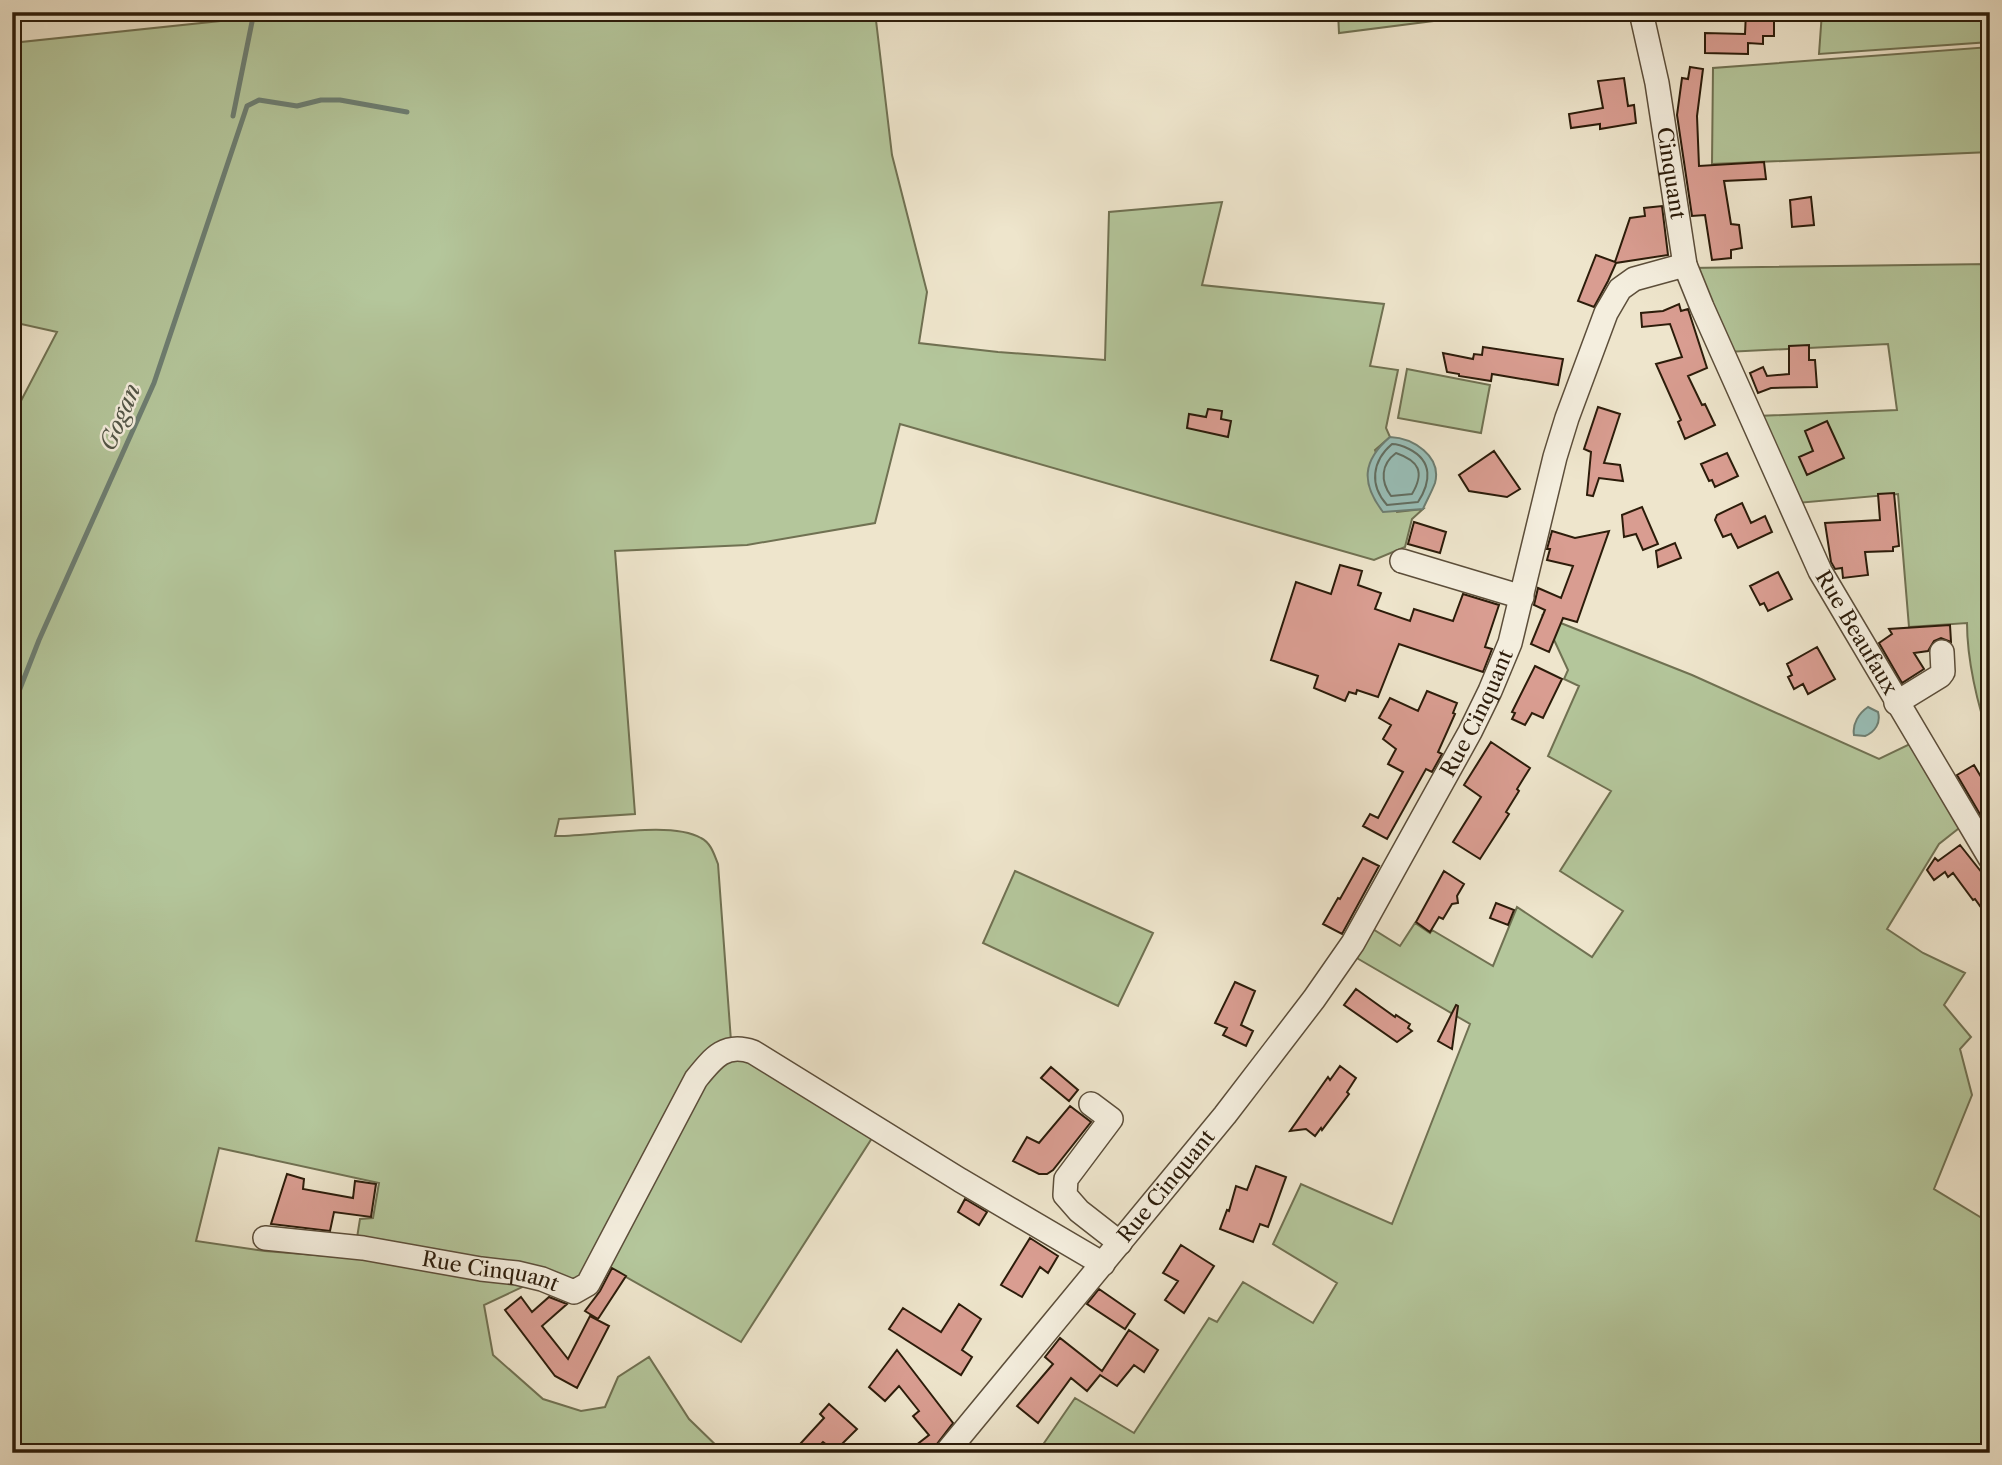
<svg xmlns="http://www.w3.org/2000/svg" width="2002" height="1465" viewBox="0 0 2002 1465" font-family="'Libre Caslon Text',serif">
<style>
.green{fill:#b4c69b;stroke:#707152;stroke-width:2}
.water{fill:#99bfb8;stroke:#6d7e72;stroke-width:2}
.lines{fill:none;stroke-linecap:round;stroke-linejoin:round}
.shore{stroke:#626e61;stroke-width:2}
.stream{stroke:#6d7e72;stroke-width:5}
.building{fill:#d99d91;stroke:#2c1c0a;stroke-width:2}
.minor-casing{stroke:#5c4e3a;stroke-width:26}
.minor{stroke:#f4eede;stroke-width:23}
.labels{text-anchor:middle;stroke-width:5;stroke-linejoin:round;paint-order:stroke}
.street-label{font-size:21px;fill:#2c1c0a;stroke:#f4eede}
.water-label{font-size:23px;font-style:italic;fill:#525547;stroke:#f4eede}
</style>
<rect width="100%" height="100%" fill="#eee5cc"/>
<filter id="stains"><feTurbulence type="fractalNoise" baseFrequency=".00286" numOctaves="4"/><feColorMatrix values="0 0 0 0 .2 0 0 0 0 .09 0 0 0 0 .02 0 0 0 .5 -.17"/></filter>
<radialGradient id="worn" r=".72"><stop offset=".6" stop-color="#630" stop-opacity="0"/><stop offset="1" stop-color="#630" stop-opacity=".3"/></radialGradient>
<path class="green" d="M 223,12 L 875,12 L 892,155 L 927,292 L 919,343 L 998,352 L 1105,360 L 1109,212 L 1222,202 L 1202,285 L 1384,304 L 1370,366 L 1398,370 L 1386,428 L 1390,437 L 1375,450 L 1397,512 L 1423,509 L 1412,519 L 1405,547 L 1374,560 L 900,424 L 875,523 L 747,545 L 615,551 L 635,814 L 559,819 L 555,836 C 592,837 670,820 701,838 C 711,843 714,854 718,864 L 731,1041 L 579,1278 L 570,1280 L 356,1244 L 360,1219 L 373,1218 L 379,1183 L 219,1148 L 196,1241 L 265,1251 L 353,1258 L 533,1282 L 484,1305 L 493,1355 L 543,1399 L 581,1411 L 605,1407 L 618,1377 L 649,1357 L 689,1419 L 724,1453 L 12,1453 L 12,418 L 57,332 L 12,322 L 12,43 L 220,21 Z
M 1338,12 L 1504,12 L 1339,33 Z
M 1822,12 L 1990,12 L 1990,42 L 1819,54 Z
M 1990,47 L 1990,152 L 1712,164 L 1713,68 Z
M 1990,264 L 1990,739 C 1977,705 1967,658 1967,623 L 1909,627 L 1898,494 L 1797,503 L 1758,416 L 1897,410 L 1888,344 L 1726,352 L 1689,268 Z
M 1407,369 L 1490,385 L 1481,433 L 1398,418 Z
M 1543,616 L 1692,675 L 1879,759 L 1914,742 L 1963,825 L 1939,844 L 1887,929 L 1923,953 L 1965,973 L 1944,1005 L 1971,1037 L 1960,1049 L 1972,1095 L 1934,1189 L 1990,1223 L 1990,1453 L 1051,1453 L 1042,1446 L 1075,1398 L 1134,1433 L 1209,1318 L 1217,1322 L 1243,1282 L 1313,1323 L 1337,1283 L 1273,1244 L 1301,1184 L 1392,1224 L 1470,1024 L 1355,957 L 1371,928 L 1400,946 L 1415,923 L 1430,933 L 1432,930 L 1493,966 L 1517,907 L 1592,957 L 1623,911 L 1560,871 L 1611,791 L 1548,756 L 1579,686 L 1564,679 L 1568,670 Z
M 1015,871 L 1153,933 L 1118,1006 L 983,943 Z
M 739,1054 L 874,1135 L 741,1342 L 603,1264 L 700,1080 Z"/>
<path class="water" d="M 1390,437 C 1413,438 1442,456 1435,483 C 1432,491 1427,500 1423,509 L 1383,512 C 1361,483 1362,461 1390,437 Z
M 1868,707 L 1878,712 C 1881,723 1875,732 1865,736 L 1854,735 C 1852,724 1859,713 1868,707 Z"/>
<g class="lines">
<path class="shore" d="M 1392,444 C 1399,444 1403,446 1409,449 C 1433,461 1431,482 1418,502 L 1387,505 C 1369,485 1372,461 1392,444 Z
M 1396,453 C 1419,461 1425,472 1412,494 L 1391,496 C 1380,481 1381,464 1396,453 Z"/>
<path class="stream" d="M 233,116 L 254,12
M 12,709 L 39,640 L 154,383 L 247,106 L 259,100 L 297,106 L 321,100 L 340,100 L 407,112"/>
</g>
<path class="building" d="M 1746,12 L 1774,12 L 1774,36 L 1763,36 L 1763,44 L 1748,43 L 1748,54 L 1705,53 L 1705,33 L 1745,34 Z
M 1690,67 L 1703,69 L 1697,116 L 1699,166 L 1764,162 L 1766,179 L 1724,181 L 1731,224 L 1739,225 L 1742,248 L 1731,250 L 1731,258 L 1712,260 L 1705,215 L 1692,216 L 1677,115 L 1682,78 L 1688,79 Z
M 1624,78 L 1628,106 L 1634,105 L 1636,123 L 1600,129 L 1600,124 L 1571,128 L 1569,114 L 1603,108 L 1598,81 Z
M 1811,197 L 1814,225 L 1792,227 L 1790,200 Z
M 1662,206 L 1668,255 L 1616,263 L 1608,281 L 1594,307 L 1578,301 L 1596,255 L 1615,262 L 1630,218 L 1645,216 L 1644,208 Z
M 1679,304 L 1681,311 L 1688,309 L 1707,368 L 1688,376 L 1702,405 L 1705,404 L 1715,425 L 1685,439 L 1678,422 L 1681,420 L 1656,364 L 1682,357 L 1670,324 L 1642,327 L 1641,313 L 1663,311 Z
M 1809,345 L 1809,360 L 1815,360 L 1817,387 L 1771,388 L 1758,393 L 1750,373 L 1763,367 L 1767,376 L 1789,374 L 1789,346 Z
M 1483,347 L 1563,359 L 1558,385 L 1492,374 L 1491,381 L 1459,376 L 1459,374 L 1447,372 L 1443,353 L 1473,359 L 1474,354 L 1482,355 Z
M 1598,407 L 1620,414 L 1604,463 L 1620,465 L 1623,481 L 1599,478 L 1593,496 L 1587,495 L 1591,452 L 1584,449 Z
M 1208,409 L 1222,411 L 1221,419 L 1231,421 L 1228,437 L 1187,428 L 1189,414 L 1206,417 Z
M 1827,421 L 1844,458 L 1807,475 L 1799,457 L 1813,451 L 1805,431 Z
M 1494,451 L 1520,489 L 1507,497 L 1469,491 L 1459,475 Z
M 1727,453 L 1738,476 L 1715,487 L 1712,480 L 1709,481 L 1701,464 Z
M 1894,493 L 1899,546 L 1893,547 L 1893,551 L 1865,552 L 1868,575 L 1843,578 L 1842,568 L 1835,569 L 1831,562 L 1825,523 L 1880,520 L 1878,494 Z
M 1742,503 L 1751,523 L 1765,516 L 1772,532 L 1738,548 L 1731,534 L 1723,537 L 1715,520 L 1717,515 Z
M 1642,507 L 1658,544 L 1643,550 L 1636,534 L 1624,537 L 1622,515 Z
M 1414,522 L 1446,532 L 1440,553 L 1408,544 Z
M 1552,531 L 1575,538 L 1609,531 L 1577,622 L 1563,618 L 1549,652 L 1531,644 L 1545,610 L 1534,605 L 1538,588 L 1561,598 L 1573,566 L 1547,560 L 1550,549 L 1547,549 Z
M 1675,543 L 1681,558 L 1658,567 L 1656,551 Z
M 1340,565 L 1362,571 L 1358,585 L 1381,593 L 1375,609 L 1410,621 L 1414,609 L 1453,621 L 1463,594 L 1499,605 L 1485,647 L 1492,649 L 1483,672 L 1399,644 L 1378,697 L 1357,690 L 1356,694 L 1349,692 L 1345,701 L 1314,688 L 1318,676 L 1271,660 L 1296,582 L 1331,594 Z
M 1778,572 L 1792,599 L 1768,611 L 1764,603 L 1760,605 L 1750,586 Z
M 1950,625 L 1951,642 L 1941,638 L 1934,641 L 1928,651 L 1914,653 L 1924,669 L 1902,683 L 1879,643 L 1892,634 L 1889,629 Z
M 1817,647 L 1835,679 L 1808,694 L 1803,684 L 1794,689 L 1788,677 L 1792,675 L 1787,664 Z
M 1535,666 L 1562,679 L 1543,718 L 1532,713 L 1525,725 L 1512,719 L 1515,713 L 1512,712 Z
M 1427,691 L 1457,703 L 1453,713 L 1455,714 L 1438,752 L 1442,754 L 1432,772 L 1426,769 L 1387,839 L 1363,826 L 1370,814 L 1378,818 L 1403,772 L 1388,764 L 1396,749 L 1383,739 L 1391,725 L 1379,718 L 1390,698 L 1418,711 Z
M 1491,742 L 1530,768 L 1517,789 L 1519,791 L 1506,812 L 1509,814 L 1480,859 L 1453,842 L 1481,797 L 1464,785 Z
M 1974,765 L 1990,792 L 1990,816 L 1981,816 L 1957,775 Z
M 1960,845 L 1990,883 L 1990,899 L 1980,906 L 1975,899 L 1973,900 L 1953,873 L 1948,877 L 1945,872 L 1934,880 L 1927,870 L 1935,858 L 1938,861 Z
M 1363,858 L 1379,866 L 1342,934 L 1323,924 L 1338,898 L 1340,899 Z
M 1444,871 L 1464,884 L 1457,896 L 1458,903 L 1452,904 L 1443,919 L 1439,917 L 1430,932 L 1416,922 Z
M 1496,903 L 1514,910 L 1508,925 L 1490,918 Z
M 1235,982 L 1255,991 L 1241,1025 L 1253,1031 L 1246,1046 L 1223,1035 L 1227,1028 L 1215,1023 Z
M 1356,989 L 1395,1017 L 1396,1015 L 1410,1024 L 1408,1028 L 1412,1031 L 1397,1042 L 1344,1005 Z
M 1456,1005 L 1458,1006 L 1452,1049 L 1438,1041 Z
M 1340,1066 L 1356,1078 L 1347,1092 L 1349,1094 L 1322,1130 L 1321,1128 L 1315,1136 L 1306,1129 L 1290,1131 L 1328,1077 L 1330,1080 Z
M 1051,1067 L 1078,1090 L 1069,1101 L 1041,1078 Z
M 1070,1106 L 1091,1122 L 1053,1170 L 1047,1174 L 1039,1174 L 1013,1161 L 1027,1137 L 1039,1143 Z
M 1256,1166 L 1286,1177 L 1268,1227 L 1260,1224 L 1253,1242 L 1220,1229 L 1227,1210 L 1229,1211 L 1236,1186 L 1247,1190 Z
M 287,1174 L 304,1179 L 303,1189 L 353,1198 L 355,1181 L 376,1184 L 371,1217 L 334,1212 L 330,1231 L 271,1224 Z
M 965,1199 L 987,1212 L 979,1225 L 958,1212 Z
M 1030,1238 L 1058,1256 L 1048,1273 L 1040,1267 L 1022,1297 L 1001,1285 Z
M 1181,1245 L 1214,1266 L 1184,1313 L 1165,1300 L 1178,1281 L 1163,1273 Z
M 612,1268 L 626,1276 L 598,1319 L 585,1311 L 600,1291 Z
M 1099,1289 L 1135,1314 L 1125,1329 L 1087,1304 Z
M 521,1297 L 532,1312 L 549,1297 L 567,1304 L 542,1326 L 568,1359 L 590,1316 L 609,1326 L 577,1388 L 555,1376 L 505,1310 Z
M 959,1304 L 981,1319 L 962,1350 L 972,1357 L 961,1375 L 889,1329 L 903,1308 L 941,1332 Z
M 1129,1330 L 1158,1350 L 1144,1372 L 1134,1365 L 1117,1386 L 1100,1375 L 1087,1391 L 1071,1378 L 1038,1423 L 1017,1406 L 1053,1364 L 1045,1357 L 1060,1338 L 1102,1371 Z
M 897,1350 L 953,1423 L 930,1453 L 906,1453 L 929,1435 L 913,1416 L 919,1411 L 899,1386 L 885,1401 L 869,1387 Z
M 829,1404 L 857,1429 L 835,1451 L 823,1442 L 812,1453 L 801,1443 L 824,1418 L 820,1414 Z"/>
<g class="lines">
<defs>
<g id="minor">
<path id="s1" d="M 1641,12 L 1657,83 L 1685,265 L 1702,307 L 1820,571 L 1990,858"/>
<path d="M 1402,561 L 1522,597"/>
<path d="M 1896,703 L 1940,676 L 1943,672 L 1942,652"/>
<path d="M 1091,1104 L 1111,1119 L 1066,1179 L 1065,1195 L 1079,1211 L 1120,1243"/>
<path id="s2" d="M 265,1238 L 363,1248 L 481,1269 L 517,1273 L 542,1279 L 574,1292 L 588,1284 L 696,1079 C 713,1058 725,1042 753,1052 L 960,1180 L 1103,1264"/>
<path id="s3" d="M 946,1453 L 1225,1115 L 1314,999 L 1353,943 L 1470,732 L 1490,691 L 1510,643 L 1555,457 L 1567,418 L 1606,313 L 1620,289 L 1634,279 L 1685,265"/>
</g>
</defs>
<use href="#minor" class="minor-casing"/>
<use href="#minor" class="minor"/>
</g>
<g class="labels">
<g class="street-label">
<text dy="7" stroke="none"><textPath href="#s1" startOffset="164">Cinquant</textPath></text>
<text dy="7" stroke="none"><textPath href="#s1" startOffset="663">Rue Beaufaux</textPath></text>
<text dy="7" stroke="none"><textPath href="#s3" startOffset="914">Rue Cinquant</textPath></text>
<text dy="7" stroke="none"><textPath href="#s3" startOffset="346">Rue Cinquant</textPath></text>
<text dy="7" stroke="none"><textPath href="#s2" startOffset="228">Rue Cinquant</textPath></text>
</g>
<g class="water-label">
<text transform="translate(120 417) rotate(-67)" y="8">Gogan</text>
</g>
</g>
<rect width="2002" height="1465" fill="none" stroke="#eee5cc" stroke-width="42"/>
<rect x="14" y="14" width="1974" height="1437" fill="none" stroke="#2c1c0a" stroke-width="3.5"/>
<rect x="21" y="21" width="1960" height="1423" fill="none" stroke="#2c1c0a" stroke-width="2"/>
<rect width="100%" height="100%" filter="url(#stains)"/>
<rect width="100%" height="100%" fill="url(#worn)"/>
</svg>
